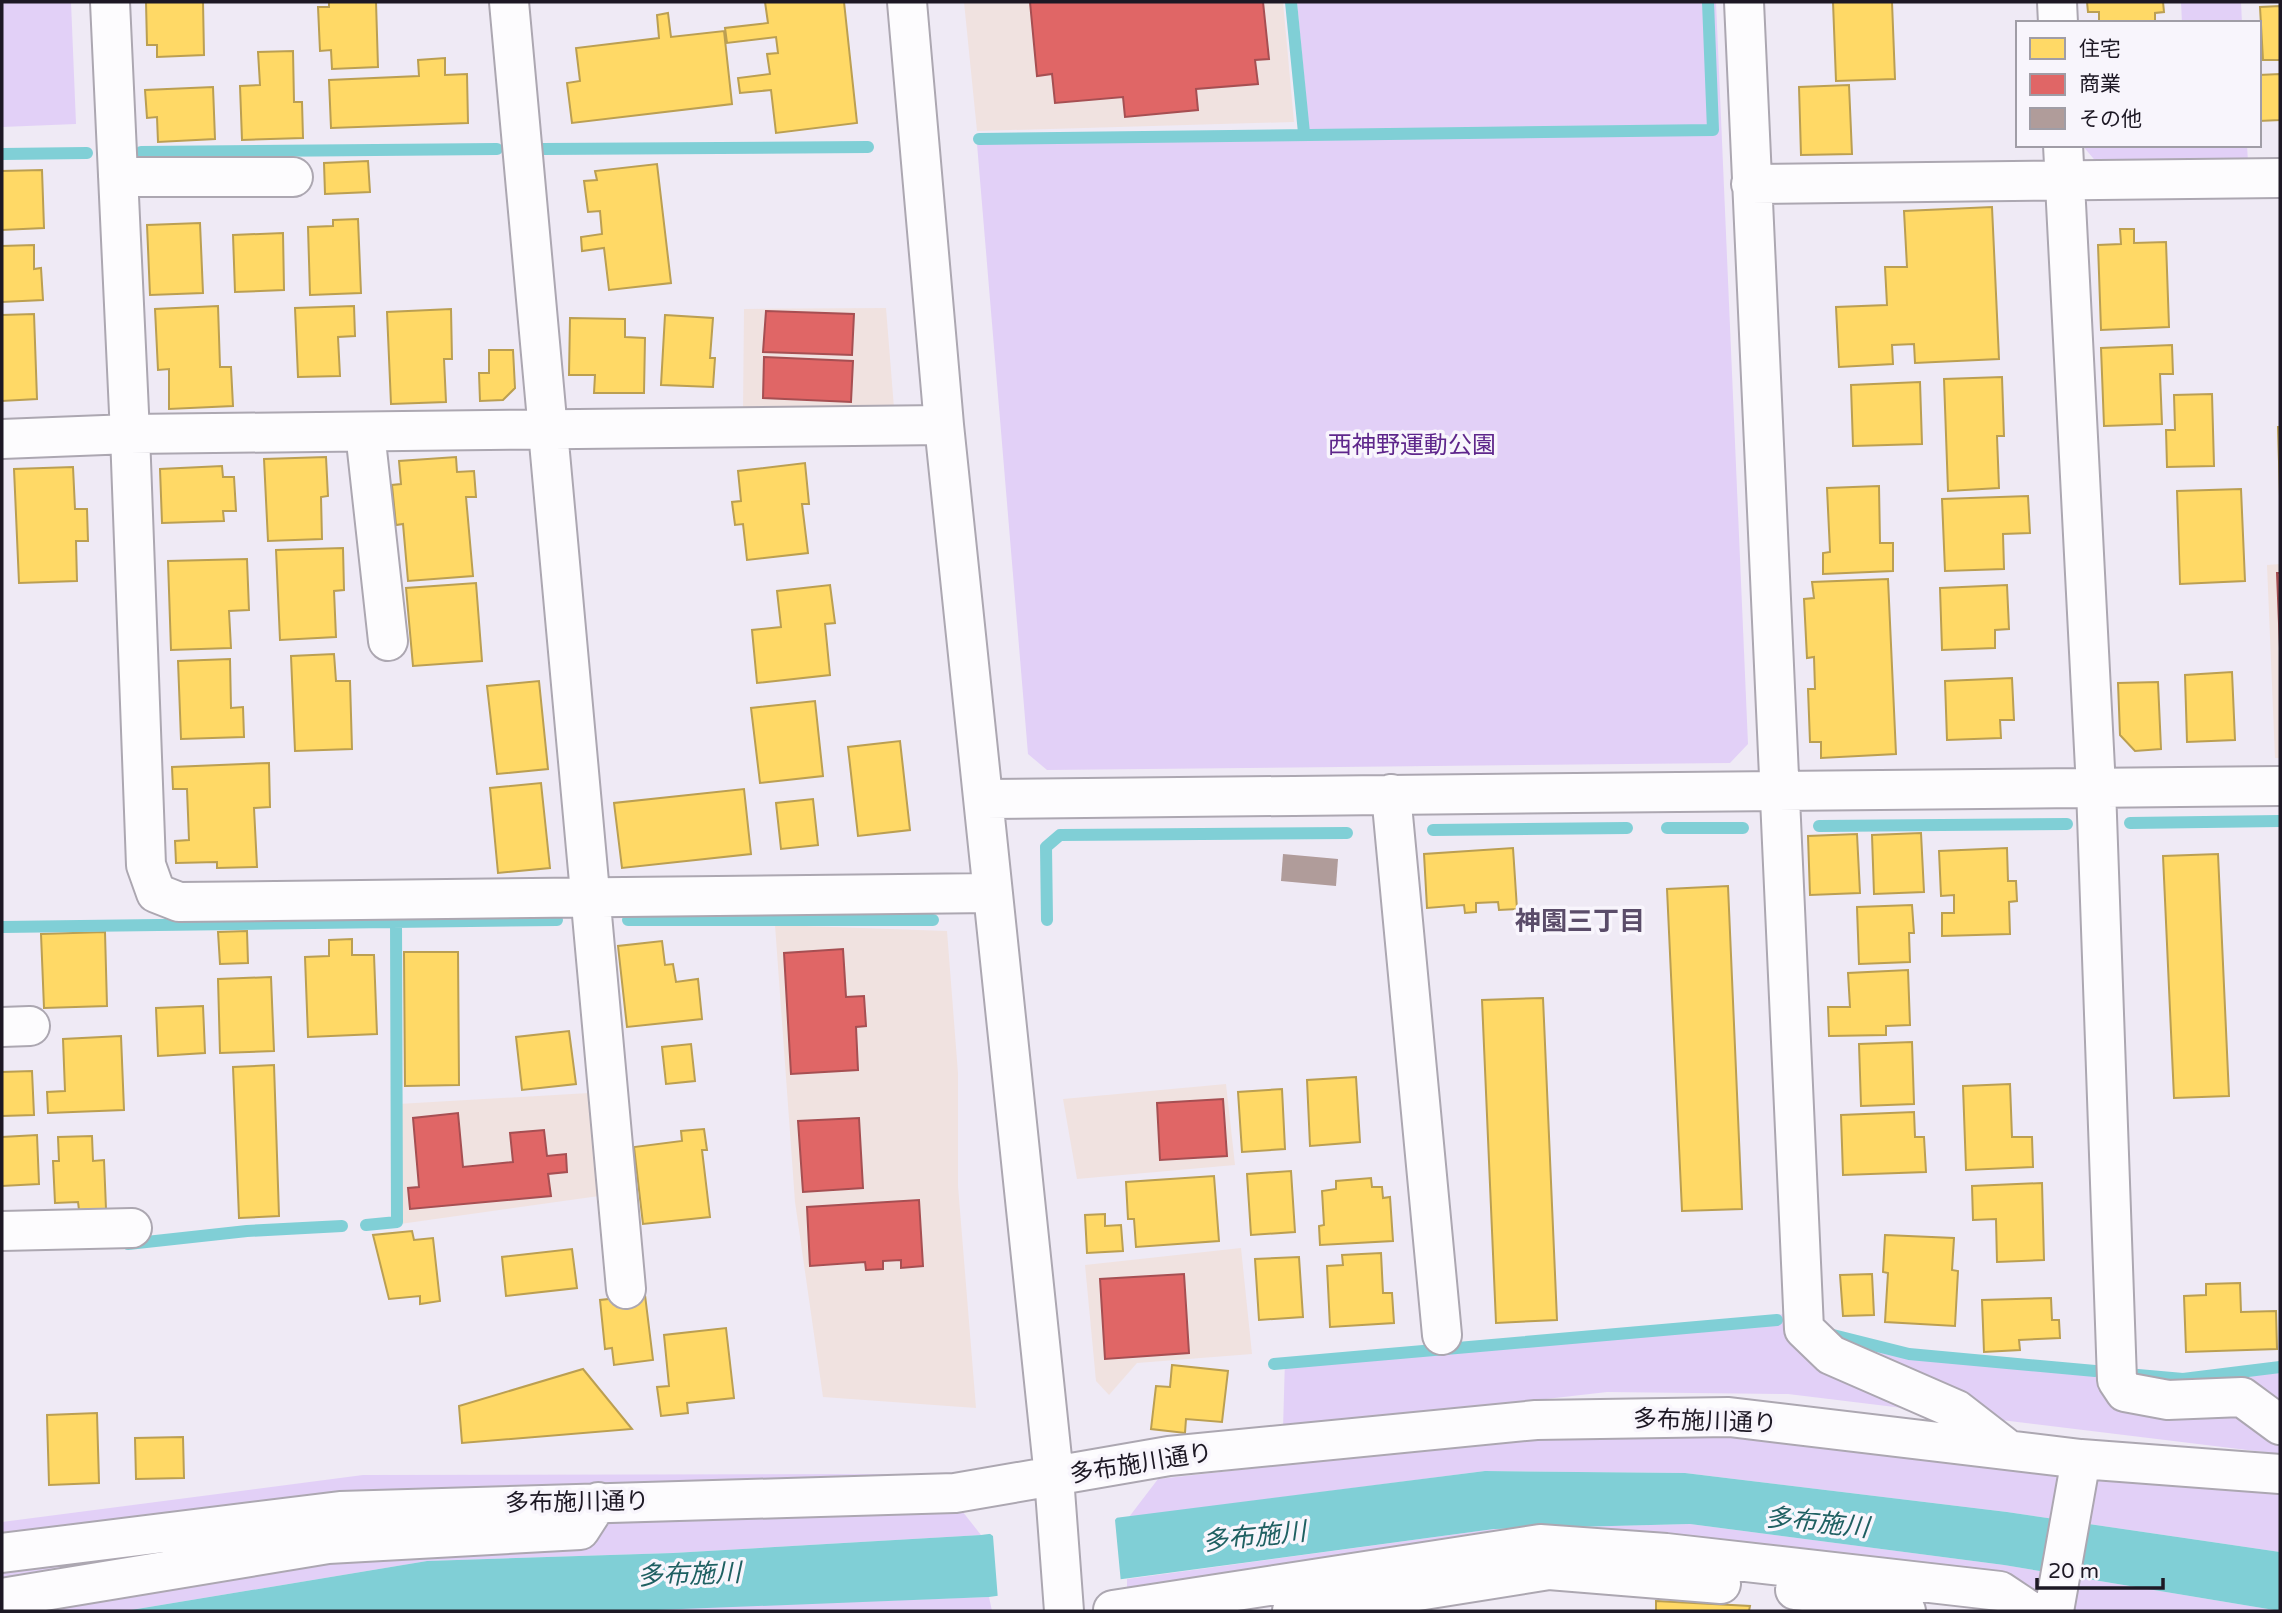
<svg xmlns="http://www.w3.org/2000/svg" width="2282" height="1613" viewBox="0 0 2282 1613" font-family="'Varela Round','Noto Sans JP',sans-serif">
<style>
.commercial{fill:#f0e2e0}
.green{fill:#e2d0f7}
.water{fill:#80cfd6}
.pier{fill:#efeaf5}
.homes{fill:#ffd966;stroke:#bb9f52;stroke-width:2}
.shops{fill:#e06666;stroke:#a64f52;stroke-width:2}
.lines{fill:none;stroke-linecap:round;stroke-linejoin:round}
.stream{stroke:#80cfd6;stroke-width:12}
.building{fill:#b09c9a}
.minor-casing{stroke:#aca7b1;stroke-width:42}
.minor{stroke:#fdfcfe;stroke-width:38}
.labels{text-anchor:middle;stroke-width:7;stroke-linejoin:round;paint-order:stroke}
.park-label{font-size:24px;fill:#5e268b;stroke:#f8f5fc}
.street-label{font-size:24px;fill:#1d1824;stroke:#f8f5fc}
.neighbourhood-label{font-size:26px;font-weight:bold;fill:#5a4c69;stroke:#f8f5fc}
.water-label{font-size:26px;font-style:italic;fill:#1f6062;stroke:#f8f5fc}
</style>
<rect width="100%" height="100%" fill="#efeaf5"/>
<path class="commercial" d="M 964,2 L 1283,2 L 1294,122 L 977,131 Z
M 886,308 L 894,408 L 743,411 L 744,309 Z
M 2280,564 L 2280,758 L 2275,758 L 2267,565 Z
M 775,925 L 947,931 L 958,1073 L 958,1186 L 976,1408 L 823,1397 L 795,1202 Z
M 1226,1084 L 1235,1165 L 1077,1179 L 1063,1099 Z
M 589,1093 L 599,1196 L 400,1224 L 398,1104 Z
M 1241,1248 L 1252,1354 L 1137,1363 L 1109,1395 L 1096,1381 L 1085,1265 Z"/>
<path class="green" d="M 2,2 L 71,2 L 76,124 L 2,127 Z
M 1297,2 L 1716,2 L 1748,744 L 1730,763 L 1047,770 L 1028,754 L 977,144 L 1310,140 Z
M 2181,2 L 2241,2 L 2242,23 L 2182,23 Z
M 2082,145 L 2247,145 L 2248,162 L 2098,164 Z
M 1785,1314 L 1822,1329 L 1910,1350 L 2181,1374 L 2280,1363 L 2280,1454 L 1788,1394 L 1607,1392 L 1283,1429 L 1285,1359 Z
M 1725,1433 L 2280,1492 L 2280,1552 L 2007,1512 L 1685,1473 L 1485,1471 L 1129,1517 L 1158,1479 L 1530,1437 Z
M 933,1474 L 981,1535 L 673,1553 L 427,1561 L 125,1611 L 2,1611 L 2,1522 L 363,1475 Z
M 1690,1524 L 2004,1565 L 2280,1611 L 2036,1611 L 1540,1555 L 1127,1611 L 1127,1579 L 1494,1529 Z
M 989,1597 L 992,1611 L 631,1611 L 671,1608 Z"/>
<path class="water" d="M 1485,1471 L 1685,1473 L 2007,1512 L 2280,1552 L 2280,1611 L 2004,1565 L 1690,1524 L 1494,1529 L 989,1597 L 631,1611 L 125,1611 L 427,1561 L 673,1553 L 981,1535 Z"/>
<path class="pier" d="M 1119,1515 L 1115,1520 L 1121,1583 L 998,1600 L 993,1536 L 986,1531 Z"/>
<path class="homes" d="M 146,2 L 203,2 L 204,55 L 157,57 L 157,45 L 147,45 Z
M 329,2 L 376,2 L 378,67 L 332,69 L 331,50 L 320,51 L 318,7 L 329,7 Z
M 765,2 L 844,2 L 857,123 L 776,133 L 771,90 L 740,93 L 738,78 L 770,74 L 767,54 L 778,53 L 776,37 L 727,43 L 725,28 L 768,23 Z
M 1833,2 L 1892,2 L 1895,79 L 1836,81 Z
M 2087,2 L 2163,2 L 2164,12 L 2155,13 L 2155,23 L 2099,23 L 2099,12 L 2088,12 Z
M 2280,6 L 2280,60 L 2263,60 L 2260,7 Z
M 668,13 L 671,37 L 724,31 L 732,104 L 572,123 L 567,83 L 580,81 L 576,48 L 659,38 L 657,15 Z
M 293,51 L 294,102 L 302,102 L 303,138 L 242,140 L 240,86 L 260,85 L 258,52 Z
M 445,58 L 445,75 L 467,74 L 468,123 L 331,128 L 329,80 L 419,76 L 418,60 Z
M 2280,74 L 2280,120 L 2259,121 L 2259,75 Z
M 1849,85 L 1852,154 L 1801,155 L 1799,87 Z
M 213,87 L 215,139 L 158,142 L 157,117 L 147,118 L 145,90 Z
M 368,161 L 370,192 L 325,194 L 324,163 Z
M 657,164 L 671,283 L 609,290 L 604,248 L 582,251 L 581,237 L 602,234 L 600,211 L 588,212 L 584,181 L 597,180 L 595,171 Z
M 42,170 L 44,228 L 2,230 L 2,171 Z
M 1992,207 L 1999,359 L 1915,363 L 1914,344 L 1892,345 L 1893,364 L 1839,367 L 1836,307 L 1887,305 L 1885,267 L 1907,267 L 1904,211 Z
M 358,219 L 361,293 L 310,295 L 308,227 L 333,226 L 333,220 Z
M 200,223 L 203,293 L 150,295 L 147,225 Z
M 2120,229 L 2134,229 L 2134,243 L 2166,242 L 2169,327 L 2101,330 L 2098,245 L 2121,244 Z
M 283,233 L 284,290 L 235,292 L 233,235 Z
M 34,245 L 34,269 L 41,268 L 43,300 L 2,302 L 2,246 Z
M 218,306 L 220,367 L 231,367 L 233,406 L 169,409 L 169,369 L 158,370 L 155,309 Z
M 354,306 L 355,336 L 338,337 L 340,376 L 298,377 L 295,308 Z
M 451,309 L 452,359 L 444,359 L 446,402 L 391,404 L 387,312 Z
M 34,314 L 37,399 L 2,401 L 2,315 Z
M 665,315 L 713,318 L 710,358 L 715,358 L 713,387 L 661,385 Z
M 570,318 L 625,319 L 625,337 L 645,338 L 644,393 L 594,393 L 595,375 L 569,375 Z
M 2172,345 L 2173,374 L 2160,374 L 2162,424 L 2104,426 L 2101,348 Z
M 489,350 L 513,350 L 515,388 L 503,400 L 480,401 L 479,373 L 489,373 Z
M 2002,377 L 2004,436 L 1997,436 L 1999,488 L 1948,491 L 1944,379 Z
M 1920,382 L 1922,444 L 1853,446 L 1851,385 Z
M 2212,394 L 2214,466 L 2167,467 L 2166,430 L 2175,430 L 2174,395 Z
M 2278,427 L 2280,427 L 2280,496 Z
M 326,457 L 328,496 L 321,497 L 322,539 L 268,541 L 264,459 Z
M 456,457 L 457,472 L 474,471 L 476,497 L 466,497 L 473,576 L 408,581 L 403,524 L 396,525 L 392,485 L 401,484 L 399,461 Z
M 805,463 L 809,504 L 802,504 L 808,553 L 747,560 L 743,524 L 735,525 L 732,502 L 741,501 L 738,471 Z
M 222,466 L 223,477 L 234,477 L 236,511 L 223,511 L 224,521 L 162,523 L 160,469 Z
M 73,467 L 75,509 L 87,509 L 88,541 L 76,541 L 77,581 L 19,583 L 14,469 Z
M 1879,486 L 1880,543 L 1893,543 L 1893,571 L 1823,574 L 1823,553 L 1830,552 L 1827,488 Z
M 2241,489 L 2245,581 L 2180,584 L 2177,491 Z
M 2028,496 L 2030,533 L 2003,534 L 2004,569 L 1945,571 L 1942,499 Z
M 343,548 L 344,590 L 334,591 L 336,637 L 280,640 L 276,550 Z
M 247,559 L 249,610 L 229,611 L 231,648 L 171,650 L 168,561 Z
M 1888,579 L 1896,754 L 1821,758 L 1821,742 L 1810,742 L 1808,689 L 1815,689 L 1814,657 L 1807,658 L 1804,599 L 1814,598 L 1812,582 Z
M 476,583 L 482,661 L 413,666 L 406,588 Z
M 830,585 L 835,623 L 825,624 L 830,675 L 757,683 L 752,630 L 781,627 L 777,591 Z
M 2007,585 L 2009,629 L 1995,630 L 1995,648 L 1942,650 L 1940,588 Z
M 334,654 L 336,681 L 350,681 L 352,749 L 295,751 L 291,656 Z
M 230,659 L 231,708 L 243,707 L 244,737 L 181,739 L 178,661 Z
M 2232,672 L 2235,740 L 2187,742 L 2185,675 Z
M 2012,678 L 2014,720 L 2000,720 L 2001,738 L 1947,740 L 1945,681 Z
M 539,681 L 548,769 L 497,774 L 487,686 Z
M 2158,682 L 2161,749 L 2135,751 L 2120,735 L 2118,683 Z
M 815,701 L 823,776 L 760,783 L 751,708 Z
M 900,741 L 910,830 L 858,836 L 848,747 Z
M 269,763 L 270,807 L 254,808 L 257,867 L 217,868 L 217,862 L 176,863 L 175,841 L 189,840 L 187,789 L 173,789 L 172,767 Z
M 541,783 L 550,868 L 498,873 L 490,788 Z
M 744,789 L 751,854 L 622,868 L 614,803 Z
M 813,799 L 818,845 L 781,849 L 776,803 Z
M 1921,833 L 1924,892 L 1874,894 L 1872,835 Z
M 1857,834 L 1860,893 L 1810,895 L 1808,836 Z
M 1513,848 L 1517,909 L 1499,910 L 1498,902 L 1476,903 L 1476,912 L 1465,913 L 1464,905 L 1427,908 L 1424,854 Z
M 2007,848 L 2008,881 L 2016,881 L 2017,901 L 2009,902 L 2010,934 L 1942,936 L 1942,913 L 1954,913 L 1954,895 L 1941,896 L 1939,851 Z
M 2218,854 L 2229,1096 L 2174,1098 L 2163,856 Z
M 1728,886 L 1742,1209 L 1682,1211 L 1667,889 Z
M 1912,905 L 1914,933 L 1909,933 L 1910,962 L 1859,964 L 1857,907 Z
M 247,931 L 248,963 L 220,964 L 218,932 Z
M 105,932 L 107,1006 L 44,1008 L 41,934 Z
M 352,939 L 352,955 L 374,955 L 377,1034 L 308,1037 L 305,957 L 329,956 L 329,940 Z
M 662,941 L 665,965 L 673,964 L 676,982 L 698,979 L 702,1019 L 627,1027 L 618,946 Z
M 404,952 L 458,952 L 459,1085 L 405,1086 Z
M 1908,970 L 1910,1025 L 1886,1026 L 1886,1035 L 1829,1036 L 1828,1007 L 1850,1007 L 1848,973 Z
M 271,977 L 274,1051 L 220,1053 L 218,979 Z
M 1543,998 L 1557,1320 L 1496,1323 L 1482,1000 Z
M 203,1006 L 205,1053 L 158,1056 L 156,1008 Z
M 569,1031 L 576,1084 L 522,1090 L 516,1037 Z
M 121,1036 L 124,1110 L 48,1113 L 47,1092 L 65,1091 L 63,1039 Z
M 1912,1042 L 1914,1104 L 1861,1106 L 1859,1044 Z
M 691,1044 L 695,1081 L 666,1084 L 662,1047 Z
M 274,1065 L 279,1216 L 239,1218 L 233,1067 Z
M 32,1071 L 34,1115 L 2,1116 L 2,1072 Z
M 1356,1077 L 1360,1142 L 1310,1146 L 1307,1080 Z
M 2010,1084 L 2012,1137 L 2032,1137 L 2033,1167 L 1966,1170 L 1963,1086 Z
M 1282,1089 L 1285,1149 L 1242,1152 L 1238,1092 Z
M 1914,1112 L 1915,1137 L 1924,1137 L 1926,1172 L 1843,1175 L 1841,1115 Z
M 704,1129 L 707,1150 L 702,1150 L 710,1217 L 643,1224 L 634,1147 L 682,1141 L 681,1131 Z
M 37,1135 L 39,1184 L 2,1186 L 2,1137 Z
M 92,1136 L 93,1161 L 104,1160 L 106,1209 L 79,1210 L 78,1202 L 55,1203 L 53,1161 L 59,1161 L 58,1137 Z
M 1291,1171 L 1295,1232 L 1251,1235 L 1247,1174 Z
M 1214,1176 L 1219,1241 L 1136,1247 L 1134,1219 L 1128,1219 L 1126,1182 Z
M 1371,1178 L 1372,1187 L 1382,1187 L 1383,1198 L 1390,1197 L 1393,1241 L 1320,1245 L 1319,1226 L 1324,1225 L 1322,1191 L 1336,1189 L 1336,1181 Z
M 2042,1183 L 2044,1260 L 1997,1262 L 1996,1219 L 1973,1220 L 1972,1186 Z
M 1105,1214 L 1105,1226 L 1121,1225 L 1123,1251 L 1087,1253 L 1085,1215 Z
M 412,1231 L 414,1240 L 433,1238 L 440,1301 L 420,1304 L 420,1296 L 389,1299 L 373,1235 Z
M 1885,1235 L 1954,1238 L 1952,1270 L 1958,1271 L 1955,1326 L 1885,1322 L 1888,1273 L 1883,1272 Z
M 572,1249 L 577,1288 L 506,1296 L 502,1257 Z
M 1381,1253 L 1383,1293 L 1392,1293 L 1394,1323 L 1330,1327 L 1327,1266 L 1343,1265 L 1342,1255 Z
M 1299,1257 L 1303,1317 L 1259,1320 L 1255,1259 Z
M 1872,1274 L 1874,1315 L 1843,1316 L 1840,1275 Z
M 2240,1283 L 2241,1312 L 2276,1311 L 2277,1349 L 2186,1352 L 2184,1296 L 2206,1295 L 2206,1284 Z
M 645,1295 L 653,1360 L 614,1365 L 612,1348 L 605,1349 L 600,1300 Z
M 2051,1298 L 2052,1320 L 2059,1320 L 2060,1338 L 2019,1340 L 2020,1350 L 1984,1352 L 1982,1300 Z
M 726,1328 L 734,1398 L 687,1403 L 688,1413 L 661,1416 L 657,1387 L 669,1386 L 664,1335 Z
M 1172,1365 L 1228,1371 L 1222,1422 L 1186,1419 L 1185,1433 L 1151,1429 L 1156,1386 L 1170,1387 Z
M 583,1369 L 632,1429 L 462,1443 L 459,1406 Z
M 97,1413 L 99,1483 L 49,1485 L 47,1415 Z
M 183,1437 L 184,1478 L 136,1479 L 135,1438 Z
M 1656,1601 L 1750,1606 L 1749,1611 L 1656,1611 Z"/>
<path class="shops" d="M 1030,2 L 1263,2 L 1269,59 L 1255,60 L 1258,84 L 1196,89 L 1198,110 L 1125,117 L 1123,97 L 1055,103 L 1052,74 L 1037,76 Z
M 766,311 L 854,314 L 852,355 L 763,352 Z
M 764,357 L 853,361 L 851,402 L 763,398 Z
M 2277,573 L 2280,573 L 2280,648 Z
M 843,949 L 846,997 L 864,996 L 866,1026 L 856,1027 L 858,1070 L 791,1074 L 784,953 Z
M 1223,1099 L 1227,1156 L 1160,1160 L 1157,1103 Z
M 458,1113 L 463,1167 L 513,1162 L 510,1133 L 544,1130 L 547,1156 L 566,1154 L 567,1172 L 548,1174 L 551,1196 L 410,1209 L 408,1188 L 419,1187 L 413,1118 Z
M 859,1118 L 863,1188 L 803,1192 L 798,1121 Z
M 919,1200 L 923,1266 L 901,1268 L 901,1260 L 883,1261 L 883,1269 L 866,1270 L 865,1262 L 810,1266 L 807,1207 Z
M 1184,1274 L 1189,1353 L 1105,1359 L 1100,1279 Z"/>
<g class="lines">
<path class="stream" d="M 1291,2 L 1304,133
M 979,139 L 1713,130 L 1708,2
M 542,149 L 868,147
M 141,152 L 497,149
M 2,154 L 87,153
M 2130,823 L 2280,821
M 1819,826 L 2067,824
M 1667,828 L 1743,828
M 1433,830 L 1627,828
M 628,920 L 933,920
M 1047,920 L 1046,847 L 1060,835 L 1347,833
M 2,927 L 557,920
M 366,1225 L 397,1222 L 396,920
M 128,1244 L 247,1231 L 342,1226
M 1825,1333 L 1909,1354 L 2095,1371
M 1274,1364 L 1777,1320
M 2138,1375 L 2183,1379 L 2280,1367"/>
</g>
<path class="building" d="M 1283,854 L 1338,859 L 1336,886 L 1281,881 Z"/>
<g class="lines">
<defs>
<path id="minor" d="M 110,2 L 130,434 L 146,865 L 156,893 L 179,902 L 993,893
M 509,2 L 626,1289
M 907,2 L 944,425 L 1054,1477 L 1064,1611
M 1744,2 L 1804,1329 L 1831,1355 L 1957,1410 L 2006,1448
M 2057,2 L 2058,23
M 2063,145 L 2096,788 L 2117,1380 L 2125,1392 L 2168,1400 L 2242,1397 L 2280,1425
M 118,177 L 293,177
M 1751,184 L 2280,178
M 365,432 L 388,641
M 2,439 L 130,434 L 944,425
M 1391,794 L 1442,1335
M 985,799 L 2280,786
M 2,1027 L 30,1026
M 2,1231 L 132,1228
M 2,1553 L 340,1511 L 955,1493 L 1169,1456 L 1536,1420 L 1729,1417 L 2081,1459 L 2280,1474
M 1795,1590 C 1833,1593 1868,1608 1906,1611
M 2,1598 L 328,1544 L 580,1530 L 598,1502
M 1113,1610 L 1540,1544 L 1666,1553 L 2000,1591 L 2030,1611
M 1292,1611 L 1549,1570 L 1721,1584
M 2054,1611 L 2081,1459"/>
</defs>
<use href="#minor" class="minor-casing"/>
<use href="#minor" class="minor"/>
</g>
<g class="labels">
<g class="park-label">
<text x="1412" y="453">西神野運動公園</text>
</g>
<g class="street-label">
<text transform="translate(1705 1421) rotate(2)" y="8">多布施川通り</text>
<text transform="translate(1141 1463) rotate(-9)" y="8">多布施川通り</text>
<text transform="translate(577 1502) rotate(-1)" y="8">多布施川通り</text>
</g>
<g class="neighbourhood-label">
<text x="1580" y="930">神園三丁目</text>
</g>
<g class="water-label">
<text transform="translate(1817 1522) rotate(6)" y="9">多布施川</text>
<text transform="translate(1254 1536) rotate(-6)" y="9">多布施川</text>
<text transform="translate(689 1574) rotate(-2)" y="9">多布施川</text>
</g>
</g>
<rect width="2282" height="1613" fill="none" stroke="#1d1824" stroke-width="7"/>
<rect x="2016" y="21" width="245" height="126" fill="#f8f5fc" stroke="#a09da6" stroke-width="2"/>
<rect x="2030" y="38" width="35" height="21" fill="#ffd966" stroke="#a09da6" stroke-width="2"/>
<text x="2079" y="56" font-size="21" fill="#1d1824">住宅</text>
<rect x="2030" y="74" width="35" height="21" fill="#e06666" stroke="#a09da6" stroke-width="2"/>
<text x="2079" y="91" font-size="21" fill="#1d1824">商業</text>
<rect x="2030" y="108" width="35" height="21" fill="#b09c9a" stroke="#a09da6" stroke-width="2"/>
<text x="2079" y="126" font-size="21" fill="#1d1824">その他</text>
<path d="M2037 1578v10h126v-10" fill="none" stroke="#1d1824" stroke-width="3.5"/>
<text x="2048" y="1578" font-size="21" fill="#1d1824" stroke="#f8f5fc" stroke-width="5" paint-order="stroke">20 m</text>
</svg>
